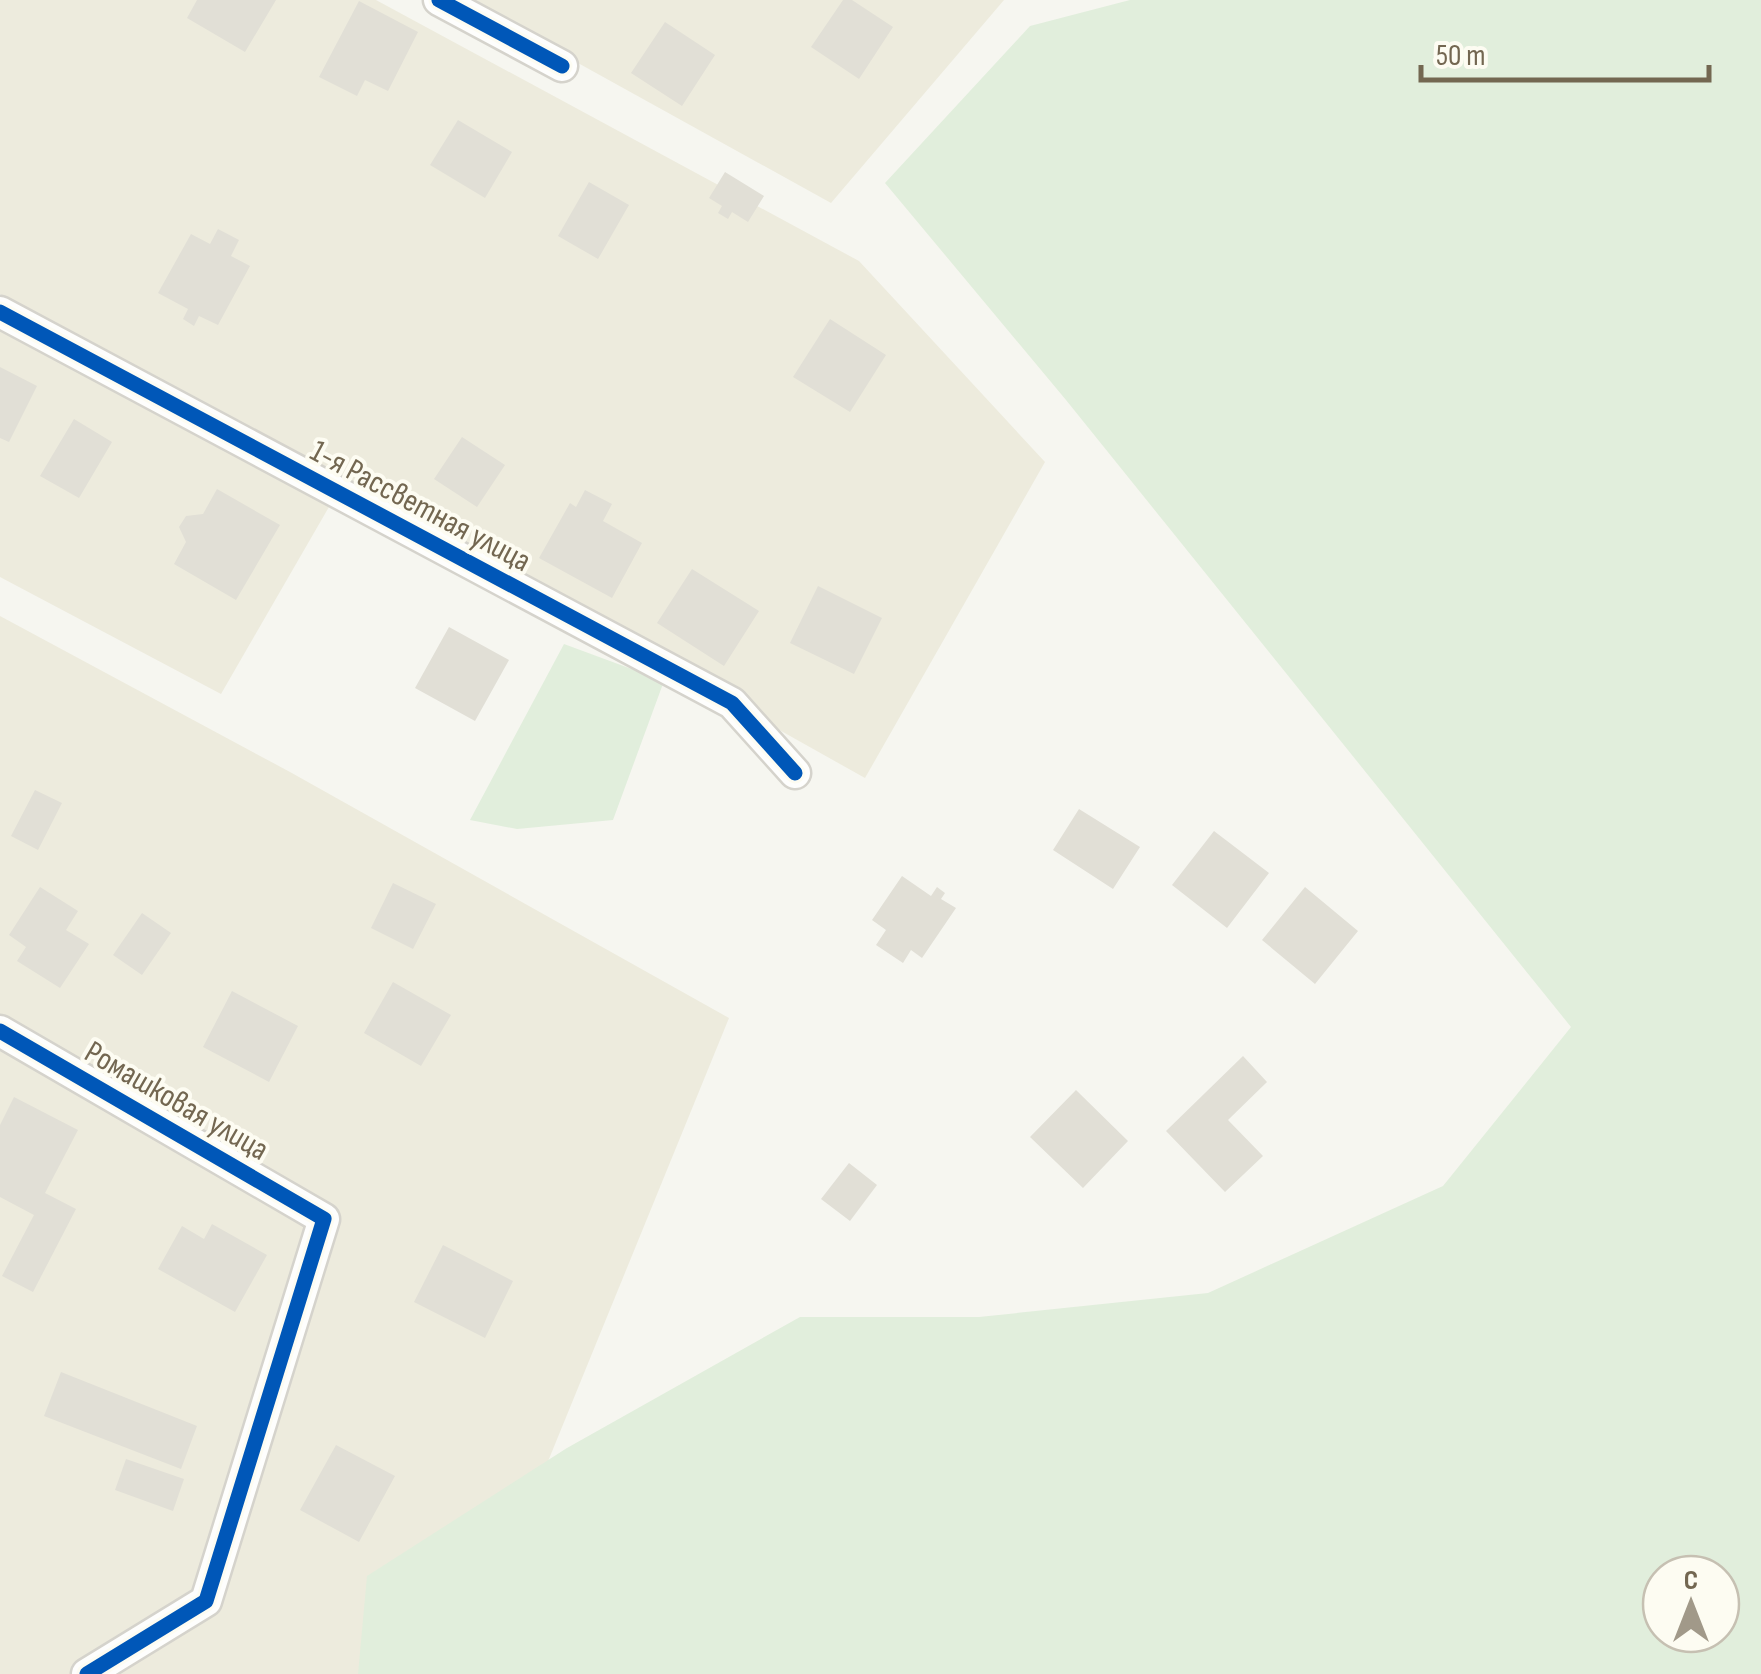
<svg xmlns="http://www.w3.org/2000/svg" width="1761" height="1674" viewBox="0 0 1761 1674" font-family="'Sofia Sans Condensed',sans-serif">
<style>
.residential{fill:#edebdd}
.green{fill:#e1eedc;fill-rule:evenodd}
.building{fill:#e1dfd6}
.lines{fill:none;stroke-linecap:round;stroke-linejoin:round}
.minor-casing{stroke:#d5d3cc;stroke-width:35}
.minor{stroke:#fefefd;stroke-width:30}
.cycleway-casing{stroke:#fdfcf2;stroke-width:21}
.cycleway{stroke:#0057b8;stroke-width:15}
.labels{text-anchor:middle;stroke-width:8;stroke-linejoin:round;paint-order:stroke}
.street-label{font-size:32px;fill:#736751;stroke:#fdfcf2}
</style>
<rect width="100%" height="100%" fill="#f6f6f0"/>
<path class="residential" d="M 0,0 L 376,0 L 859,261 L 1045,462 L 865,778 L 0,294 Z
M 464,0 L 1004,0 L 831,203 Z
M 0,328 L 337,493 L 221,694 L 0,577 Z
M 0,616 L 290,772 L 729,1018 L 531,1503 L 400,1674 L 0,1674 Z"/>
<path class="green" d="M 1130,0 L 1761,0 L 1761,1674 L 358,1674 L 367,1576 L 567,1448 L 800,1317 L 979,1317 L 1208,1293 L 1443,1186 L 1571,1027 L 1066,400 L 885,183 L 1030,26 ZM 1721,1574 L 1721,1634 L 1661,1634 L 1661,1574 Z
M 564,644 L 664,681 L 613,820 L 517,829 L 470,820 Z"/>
<path class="building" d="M 197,0 L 276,0 L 245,52 L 187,18 Z
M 843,0 L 852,0 L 893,27 L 859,79 L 811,47 Z
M 359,1 L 418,32 L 388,91 L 365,80 L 357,96 L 319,77 Z
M 665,22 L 715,55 L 682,106 L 631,73 Z
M 458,120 L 512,152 L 485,198 L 430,165 Z
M 725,172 L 764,196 L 748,222 L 732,212 L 728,219 L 718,213 L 722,206 L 709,198 Z
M 589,182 L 629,205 L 598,259 L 558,236 Z
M 218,229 L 239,240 L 231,256 L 250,266 L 218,325 L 199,316 L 194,326 L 183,319 L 188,309 L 158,293 L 191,234 L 210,244 Z
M 830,319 L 886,355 L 850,412 L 793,377 Z
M 0,367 L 37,386 L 9,442 L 0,438 Z
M 74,419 L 112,442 L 79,498 L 40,476 Z
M 462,437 L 505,465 L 477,507 L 434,479 Z
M 217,489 L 280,525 L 236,600 L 174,564 L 186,542 L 179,527 L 186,516 L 203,514 Z
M 585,490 L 612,504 L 603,521 L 642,543 L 612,598 L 539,558 L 570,503 L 576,507 Z
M 692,569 L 759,611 L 724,666 L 657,623 Z
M 818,586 L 882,618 L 854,674 L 790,643 Z
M 449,627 L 509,660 L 475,721 L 415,688 Z
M 35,790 L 62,803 L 38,850 L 11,836 Z
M 1079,809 L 1140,847 L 1113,889 L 1053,850 Z
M 1214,831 L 1269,873 L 1227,928 L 1172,885 Z
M 902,876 L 931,896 L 937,887 L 945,893 L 941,899 L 956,908 L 922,958 L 911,950 L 903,963 L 876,945 L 886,930 L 872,920 Z
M 393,883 L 436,904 L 413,949 L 371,928 Z
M 40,887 L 78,911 L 66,930 L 89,944 L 60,988 L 17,961 L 26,947 L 9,935 Z
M 1305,887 L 1358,931 L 1315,984 L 1262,940 Z
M 142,913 L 171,933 L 142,975 L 113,955 Z
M 393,982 L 451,1015 L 421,1066 L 364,1033 Z
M 232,991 L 298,1026 L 269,1082 L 203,1047 Z
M 1243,1056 L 1267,1082 L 1228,1120 L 1263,1156 L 1225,1192 L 1166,1131 Z
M 1076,1090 L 1128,1141 L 1083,1188 L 1030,1137 Z
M 14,1097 L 78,1130 L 45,1193 L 76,1209 L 33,1292 L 2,1276 L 34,1215 L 0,1197 L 0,1125 Z
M 849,1163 L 877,1185 L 850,1221 L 821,1199 Z
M 212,1224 L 267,1255 L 235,1312 L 158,1269 L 182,1226 L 204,1239 Z
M 443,1245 L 513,1281 L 485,1338 L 414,1302 Z
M 61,1372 L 197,1426 L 181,1469 L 44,1416 Z
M 336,1445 L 395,1476 L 359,1542 L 300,1510 Z
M 126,1459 L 184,1479 L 173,1511 L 115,1490 Z"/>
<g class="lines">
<defs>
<path id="minor" d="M 439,0 L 562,66
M 0,312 L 732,703 L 795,773
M 0,1031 L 324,1219 L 206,1601 L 87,1674"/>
</defs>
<use href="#minor" class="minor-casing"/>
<use href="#minor" class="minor"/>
<defs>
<path id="cycleway" d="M 439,0 L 562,66
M 0,312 L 732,703 L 795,773
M 0,1031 L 324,1219 L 206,1601 L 87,1674"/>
</defs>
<use href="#cycleway" class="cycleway-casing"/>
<use href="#cycleway" class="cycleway"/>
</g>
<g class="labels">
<g class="street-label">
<text transform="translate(421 505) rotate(28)" y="11">1-я Рассветная улица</text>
<text transform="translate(177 1100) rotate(30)" y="11">Ромашковая улица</text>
</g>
</g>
<g transform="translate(1691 1604)"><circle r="48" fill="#fdfcf2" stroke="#c6c0b2" stroke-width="2.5"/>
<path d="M0-8L18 38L0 25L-18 38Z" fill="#a19989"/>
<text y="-15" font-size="28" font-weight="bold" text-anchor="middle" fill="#736751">С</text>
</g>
<path d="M1421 65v15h288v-15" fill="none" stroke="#736751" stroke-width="5"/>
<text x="1436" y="65" font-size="30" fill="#736751" stroke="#fdfcf2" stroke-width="8" paint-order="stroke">50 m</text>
</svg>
